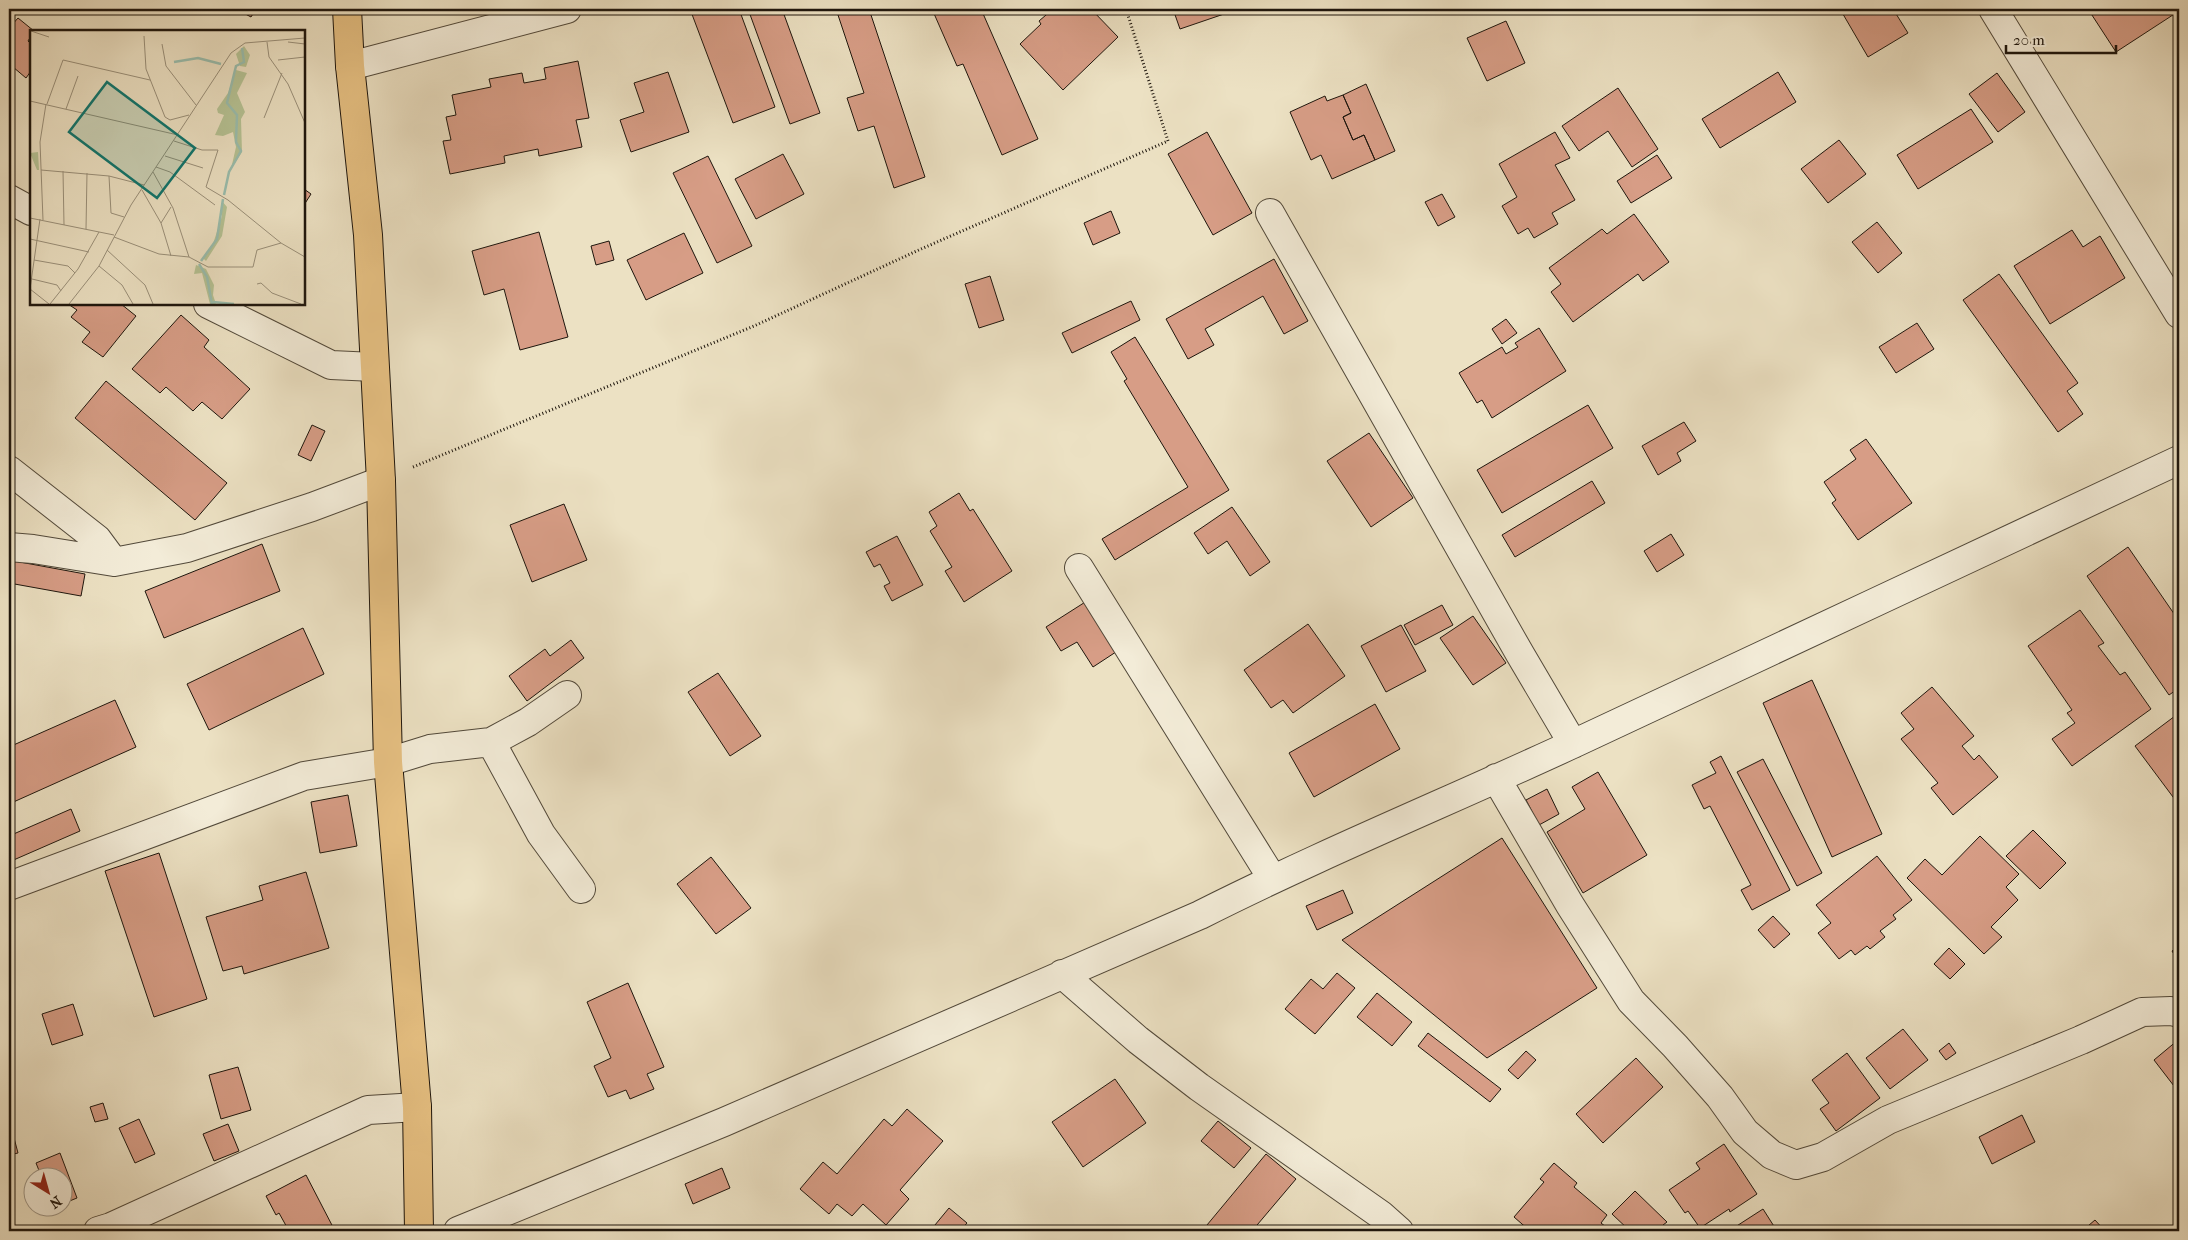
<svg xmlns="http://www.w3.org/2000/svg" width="2188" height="1240" viewBox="0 0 2188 1240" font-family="'IM FELL French Canon',serif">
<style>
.building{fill:#d79d86;stroke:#1e160d}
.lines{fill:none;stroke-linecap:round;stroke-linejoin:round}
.minor-casing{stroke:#52493a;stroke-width:30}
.major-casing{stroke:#1e160d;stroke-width:30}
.path{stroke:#1e160d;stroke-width:3;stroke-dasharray:1 2.5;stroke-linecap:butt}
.minor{stroke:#f3ecd8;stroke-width:28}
.major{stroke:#e6c082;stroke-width:28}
.inset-river{fill:none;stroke:#9abeae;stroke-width:2.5}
.inset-road{fill:none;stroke:#9a907a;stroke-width:1}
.view{fill:#0f766e;fill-opacity:0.15;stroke:#0f766e;stroke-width:2.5}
.inset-edge{fill:none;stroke:#1e160d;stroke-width:2.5}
</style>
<rect width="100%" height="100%" fill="#ece1c3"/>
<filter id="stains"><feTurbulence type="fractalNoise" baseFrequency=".004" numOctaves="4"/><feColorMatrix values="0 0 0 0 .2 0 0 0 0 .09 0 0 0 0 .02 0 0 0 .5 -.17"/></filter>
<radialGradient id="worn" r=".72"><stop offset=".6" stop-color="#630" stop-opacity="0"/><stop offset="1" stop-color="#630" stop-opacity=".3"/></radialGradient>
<path class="building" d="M 236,9 L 256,9 L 251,17 Z
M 690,9 L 739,9 L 775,107 L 733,123 Z
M 748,9 L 782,9 L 820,113 L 790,124 Z
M 836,9 L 869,9 L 925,177 L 894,188 L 874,126 L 858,131 L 847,98 L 864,93 Z
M 932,9 L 981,9 L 1038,139 L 1002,155 L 963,64 L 957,66 Z
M 1053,9 L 1091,9 L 1118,37 L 1063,90 L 1020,44 L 1041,24 L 1039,21 Z
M 1173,9 L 1222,9 L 1224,14 L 1180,29 Z
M 1840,9 L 1893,9 L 1908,33 L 1868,57 Z
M 2088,9 L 2179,9 L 2179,11 L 2116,52 Z
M 18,18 L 34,31 L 31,31 L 31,36 L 28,41 L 31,44 L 31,71 L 26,78 L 13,67 L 9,73 L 9,24 L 11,26 Z
M 1506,21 L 1525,63 L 1487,81 L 1467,38 Z
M 578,61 L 589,118 L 576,120 L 582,147 L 539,156 L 538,149 L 504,156 L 505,163 L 450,174 L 443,141 L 451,140 L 446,117 L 456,115 L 452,95 L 491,87 L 489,79 L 522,73 L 524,83 L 546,79 L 544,68 Z
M 668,72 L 689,132 L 631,152 L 620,120 L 644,112 L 634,83 Z
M 1778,72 L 1796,102 L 1720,148 L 1702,119 Z
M 1997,73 L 2025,112 L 1998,132 L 1969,94 Z
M 1366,84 L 1395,151 L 1375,160 L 1364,135 L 1353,140 L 1343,117 L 1351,113 L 1343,95 Z
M 1618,88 L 1658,149 L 1632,167 L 1608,131 L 1579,151 L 1562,126 Z
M 1343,95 L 1351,113 L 1343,117 L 1353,140 L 1364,135 L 1375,160 L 1332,179 L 1321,155 L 1311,160 L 1290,112 L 1325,96 L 1327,101 Z
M 1971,109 L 1993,142 L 1918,189 L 1897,155 Z
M 1207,132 L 1252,213 L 1213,235 L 1168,154 Z
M 1555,132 L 1570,158 L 1555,165 L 1575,200 L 1552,213 L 1558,224 L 1534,238 L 1528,228 L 1518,234 L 1502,206 L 1517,197 L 1499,164 Z
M 1839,140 L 1866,174 L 1828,203 L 1801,169 Z
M 783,154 L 804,194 L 756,219 L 735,179 Z
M 1657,155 L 1672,178 L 1631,203 L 1617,181 Z
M 708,156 L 752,246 L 717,263 L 673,173 Z
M 304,189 L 311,194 L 304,205 Z
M 1442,194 L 1455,217 L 1438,226 L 1425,202 Z
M 1111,211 L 1120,233 L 1093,245 L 1084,223 Z
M 1634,214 L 1669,262 L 1643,281 L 1638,274 L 1573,322 L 1551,292 L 1561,284 L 1549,268 L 1602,229 L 1607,234 Z
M 1877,222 L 1902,253 L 1878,273 L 1852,242 Z
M 2072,230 L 2083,247 L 2100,236 L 2125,278 L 2050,324 L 2014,266 Z
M 539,232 L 568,337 L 520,350 L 504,289 L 484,295 L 472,251 Z
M 684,233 L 703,273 L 646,300 L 627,260 Z
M 609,241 L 614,260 L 596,265 L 591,246 Z
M 1274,259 L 1308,321 L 1284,334 L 1263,296 L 1205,329 L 1214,345 L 1188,359 L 1166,319 Z
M 1999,274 L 2078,383 L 2067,391 L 2083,414 L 2058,432 L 1963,300 Z
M 990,276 L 1004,320 L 979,328 L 965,284 Z
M 1131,301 L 1140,320 L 1072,353 L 1062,333 Z
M 68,304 L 121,304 L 136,316 L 103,357 L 82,342 L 90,332 L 71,317 L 77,310 Z
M 181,315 L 209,340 L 204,347 L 250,389 L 222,419 L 202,402 L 193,411 L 166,387 L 160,393 L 132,369 Z
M 1506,319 L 1517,333 L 1502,344 L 1492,329 Z
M 1917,323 L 1934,349 L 1896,373 L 1879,347 Z
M 1539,328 L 1566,371 L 1492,418 L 1482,400 L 1477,403 L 1459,373 L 1502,347 L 1506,354 L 1518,347 L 1515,343 Z
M 1135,337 L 1229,490 L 1115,560 L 1102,539 L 1188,487 L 1124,381 L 1127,379 L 1111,352 Z
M 106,381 L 227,483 L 195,520 L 75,418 Z
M 1588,405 L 1613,448 L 1502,513 L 1477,470 Z
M 1684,422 L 1696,441 L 1677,453 L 1681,461 L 1658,475 L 1642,446 Z
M 312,425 L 325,431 L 311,461 L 298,455 Z
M 1369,433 L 1413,498 L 1371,527 L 1327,461 Z
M 1866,439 L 1912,503 L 1858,540 L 1832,503 L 1836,500 L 1824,482 L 1856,459 L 1850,450 Z
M 1592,481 L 1605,503 L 1515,557 L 1502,535 Z
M 959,493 L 970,511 L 973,509 L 1012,571 L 964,602 L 945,571 L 952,567 L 930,531 L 937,526 L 929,512 Z
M 564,504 L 587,560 L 532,582 L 510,525 Z
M 1232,507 L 1270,562 L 1250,576 L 1227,541 L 1208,554 L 1194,533 Z
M 1671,534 L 1684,555 L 1657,572 L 1644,551 Z
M 897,536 L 923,585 L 892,601 L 884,586 L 890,583 L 880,564 L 874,567 L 866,552 Z
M 262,544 L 280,591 L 164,638 L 145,591 Z
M 2128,547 L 2179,621 L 2179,688 L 2169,695 L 2087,576 Z
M 9,560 L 85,574 L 81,596 L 9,583 Z
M 1090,599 L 1122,648 L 1093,667 L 1077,642 L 1061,651 L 1046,627 Z
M 1442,605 L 1453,625 L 1415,645 L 1404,625 Z
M 2080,610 L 2104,643 L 2098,646 L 2120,675 L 2125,672 L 2151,709 L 2072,766 L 2052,739 L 2075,723 L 2067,713 L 2072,710 L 2028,646 Z
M 1473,616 L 1506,663 L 1473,685 L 1440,638 Z
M 1308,624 L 1345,676 L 1293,713 L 1283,700 L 1271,708 L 1244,670 Z
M 1401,625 L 1426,671 L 1386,692 L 1361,646 Z
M 303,628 L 324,674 L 209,730 L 187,684 Z
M 571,640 L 584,658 L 527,701 L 509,676 L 545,649 L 550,656 Z
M 718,673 L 761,736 L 730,756 L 688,692 Z
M 1812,680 L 1882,834 L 1832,857 L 1763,703 Z
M 1932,687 L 1974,736 L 1962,746 L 1974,760 L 1979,755 L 1998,777 L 1953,815 L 1931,788 L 1938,783 L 1901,739 L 1914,729 L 1901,713 Z
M 115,700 L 136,747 L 9,804 L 9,747 Z
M 1375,704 L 1400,749 L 1314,797 L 1289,753 Z
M 2175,716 L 2179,721 L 2179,798 L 2176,801 L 2135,746 Z
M 1721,756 L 1790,890 L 1752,910 L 1741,890 L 1751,885 L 1710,806 L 1704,809 L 1692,785 L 1716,773 L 1710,762 Z
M 1763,759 L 1822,873 L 1797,886 L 1737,772 Z
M 1598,772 L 1647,855 L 1583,893 L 1547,832 L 1585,809 L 1572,787 Z
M 1547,789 L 1559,814 L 1539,825 L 1526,800 Z
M 348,795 L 357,846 L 320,853 L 311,802 Z
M 71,809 L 80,831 L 9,862 L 9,836 Z
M 2033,830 L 2066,863 L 2040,889 L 2006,856 Z
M 1980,836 L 2019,874 L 2006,887 L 2018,900 L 1991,927 L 2002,937 L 1984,954 L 1907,878 L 1925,859 L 1942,875 Z
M 1502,838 L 1597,988 L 1487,1058 L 1342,940 Z
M 159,853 L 207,999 L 154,1017 L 105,871 Z
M 1877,856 L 1912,900 L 1893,915 L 1896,919 L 1880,931 L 1885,937 L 1870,949 L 1867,946 L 1855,955 L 1851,950 L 1839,959 L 1818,933 L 1831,923 L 1816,905 Z
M 711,857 L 751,908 L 716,934 L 677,884 Z
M 306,872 L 329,948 L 244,974 L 242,966 L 223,971 L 206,917 L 263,900 L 259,886 Z
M 1343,890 L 1353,913 L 1317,930 L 1306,906 Z
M 1773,916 L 1790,934 L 1774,948 L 1758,930 Z
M 2179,946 L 2179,962 L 2172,951 Z
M 1949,948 L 1965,964 L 1950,979 L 1934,964 Z
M 1337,973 L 1355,988 L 1315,1034 L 1285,1009 L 1311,979 L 1323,989 Z
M 628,983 L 664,1067 L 647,1074 L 654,1089 L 630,1099 L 626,1090 L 608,1097 L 594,1066 L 611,1058 L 587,1002 Z
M 1377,993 L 1412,1022 L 1392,1046 L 1357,1017 Z
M 73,1004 L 83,1035 L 52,1045 L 42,1014 Z
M 1903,1029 L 1928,1060 L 1890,1089 L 1866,1058 Z
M 1428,1033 L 1501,1089 L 1490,1102 L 1418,1046 Z
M 2178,1040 L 2179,1082 L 2174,1086 L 2154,1060 Z
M 1949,1043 L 1956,1053 L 1946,1060 L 1939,1051 Z
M 1526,1051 L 1536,1060 L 1518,1079 L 1508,1070 Z
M 1847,1053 L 1880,1098 L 1836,1131 L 1820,1109 L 1829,1103 L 1812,1080 Z
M 1636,1058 L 1663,1087 L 1603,1143 L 1576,1114 Z
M 238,1067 L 251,1110 L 221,1119 L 209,1075 Z
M 1115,1079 L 1146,1123 L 1083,1167 L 1052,1122 Z
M 103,1103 L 108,1119 L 95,1122 L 90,1107 Z
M 907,1109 L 943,1141 L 900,1190 L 909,1199 L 886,1225 L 863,1204 L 852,1216 L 837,1204 L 829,1214 L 800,1189 L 823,1162 L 837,1174 L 884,1119 L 892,1126 Z
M 2022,1115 L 2035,1142 L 1992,1164 L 1979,1137 Z
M 9,1119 L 18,1153 L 9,1155 Z
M 139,1119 L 155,1154 L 135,1163 L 119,1128 Z
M 1218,1121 L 1251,1148 L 1234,1168 L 1201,1141 Z
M 228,1124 L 239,1151 L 214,1161 L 203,1134 Z
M 1724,1144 L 1757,1194 L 1730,1212 L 1729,1209 L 1700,1228 L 1688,1211 L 1685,1213 L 1669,1190 L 1700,1169 L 1696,1163 Z
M 60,1153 L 77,1198 L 62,1204 L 62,1178 L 42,1178 L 36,1163 Z
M 1266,1154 L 1296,1179 L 1252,1231 L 1202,1231 Z
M 1554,1163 L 1577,1183 L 1574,1187 L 1607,1215 L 1601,1223 L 1611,1231 L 1530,1231 L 1514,1217 L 1544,1182 L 1540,1179 Z
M 722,1168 L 730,1188 L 693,1204 L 685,1184 Z
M 306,1175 L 335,1231 L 289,1231 L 279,1213 L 276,1215 L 266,1196 Z
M 1635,1191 L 1667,1222 L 1663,1225 L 1669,1231 L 1630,1231 L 1612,1214 Z
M 949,1208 L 967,1223 L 960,1231 L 930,1231 Z
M 1763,1209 L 1777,1231 L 1733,1231 L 1732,1229 Z
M 2095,1220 L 2105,1231 L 2082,1231 Z"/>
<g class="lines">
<defs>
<path id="minor" d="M 1993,9 L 2179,314
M 350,66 L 567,9
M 9,199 L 31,211
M 1270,213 L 1520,654 L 1573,744
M 208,304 L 331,365 L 374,367
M 9,470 L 97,539 L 114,562
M 9,547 L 33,549 L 114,562 L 187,548 L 312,507 L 381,481
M 1079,568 L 1272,878
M 491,742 L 541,834 L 581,889
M 1496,778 L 1570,905 L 1631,1001 L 1675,1046 L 1720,1097 L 1745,1132 L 1772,1155 L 1796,1165 L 1823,1157 L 1888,1120 L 2081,1040 L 2142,1012 L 2171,1011 L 2179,1013
M 9,886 L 304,776 L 388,762 L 430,749 L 491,742 L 528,722 L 567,695
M 1062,974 L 1138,1040 L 1199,1087 L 1381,1215 L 1399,1231
M 98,1231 L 111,1227 L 368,1110 L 417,1107
M 458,1231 L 724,1122 L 1200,915 C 1323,853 1450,801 1575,743 C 1777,650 1977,553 2179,460"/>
<path id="major" d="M 347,9 L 350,66 L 368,235 L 381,481 L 388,762 L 417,1107 L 419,1231"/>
</defs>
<use href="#minor" class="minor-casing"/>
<use href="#major" class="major-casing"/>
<path class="path" d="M 413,467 L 754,326 L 921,249 L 1168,141 L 1126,9"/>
<use href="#minor" class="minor"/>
<use href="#major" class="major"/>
</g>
<g transform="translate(30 30)">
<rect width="275" height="275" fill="#ece1c3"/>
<path d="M 214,16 L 220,25 L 216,37 L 210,36 L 206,24 ZM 206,40 L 217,43 L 207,63 L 215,82 L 211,89 L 212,122 L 201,139 L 206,117 L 203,102 L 193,106 L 185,105 L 194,85 L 188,83 L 187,79 L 198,63 ZM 8,122 L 9,140 L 7,140 L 0,123 ZM 192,171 L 197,177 L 192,206 L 176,231 L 173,228 L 183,214 L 192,186 ZM 166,235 L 176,239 L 184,255 L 183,265 L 186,274 L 180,274 L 172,243 L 164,244 Z" fill="#b6c395"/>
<path class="inset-river" d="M 144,32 L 168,28 L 191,34M 194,165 L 199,142 L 211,121 L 206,112 L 207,85 L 197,73 L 206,36 L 214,32 L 212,18M 171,231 L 187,209 L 193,169M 169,234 L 177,247 L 182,274M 183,272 L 204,274"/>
<path class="inset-road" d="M 1,1 L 19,7M 114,6 L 116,39 L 135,87 L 140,90 L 159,85M 237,12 L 239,27 L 258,54 L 275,93M 258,12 L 275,14M 132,14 L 136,36 L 166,75M 248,30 L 275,27M 0,71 L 148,105M 17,74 L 33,30 L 120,50M 36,79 L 48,46M 234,88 L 252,43M 144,111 L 172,120 L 188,120 L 176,157 L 198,170 L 251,213M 135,126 L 173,138M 126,137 L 140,142 L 185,175M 11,140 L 79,146 L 114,155M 33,141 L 34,195M 123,142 L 143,178 L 159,227M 79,146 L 81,183 L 94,187M 112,160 L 131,193 L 141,226M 0,188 L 84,205M 13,190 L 10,112 L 16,74M 131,193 L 141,177M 56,199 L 57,143M 84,207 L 129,224 L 159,227 L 178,237 L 223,237 L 227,220 L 251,213 L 275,227M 0,209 L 59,222M 77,220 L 115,255 L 123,274M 4,230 L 38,236 L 45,243M 69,236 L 92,255 L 103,274M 2,249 L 27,255 L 31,261M 227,254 L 231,253 L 242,263 L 271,274M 0,259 L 10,189M 0,259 L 19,274M 20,274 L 48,239 L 69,202M 39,274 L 69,236 L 101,175 L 201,23 L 215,13 L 275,8"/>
<path class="view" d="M 77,52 L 165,118 L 127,168 L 39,102 Z"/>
<rect width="275" height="275" class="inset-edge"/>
</g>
<rect width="2188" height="1240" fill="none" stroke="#ece1c3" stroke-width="30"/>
<rect x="10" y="10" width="2168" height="1220" fill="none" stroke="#1e160d" stroke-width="2.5"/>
<rect x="15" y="15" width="2158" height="1210" fill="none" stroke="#1e160d"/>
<g transform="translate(48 1192) rotate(143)"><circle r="24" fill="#f3ecd8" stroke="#9e9687"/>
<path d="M0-4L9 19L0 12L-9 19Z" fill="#8f2418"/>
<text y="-8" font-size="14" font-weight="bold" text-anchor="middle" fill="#1e160d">N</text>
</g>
<path d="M2006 45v8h110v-8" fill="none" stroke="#1e160d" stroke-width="2.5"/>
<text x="2013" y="45" font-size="15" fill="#1e160d" stroke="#f3ecd8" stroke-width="4" paint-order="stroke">20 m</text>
<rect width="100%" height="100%" filter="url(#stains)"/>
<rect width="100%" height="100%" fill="url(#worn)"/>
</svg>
